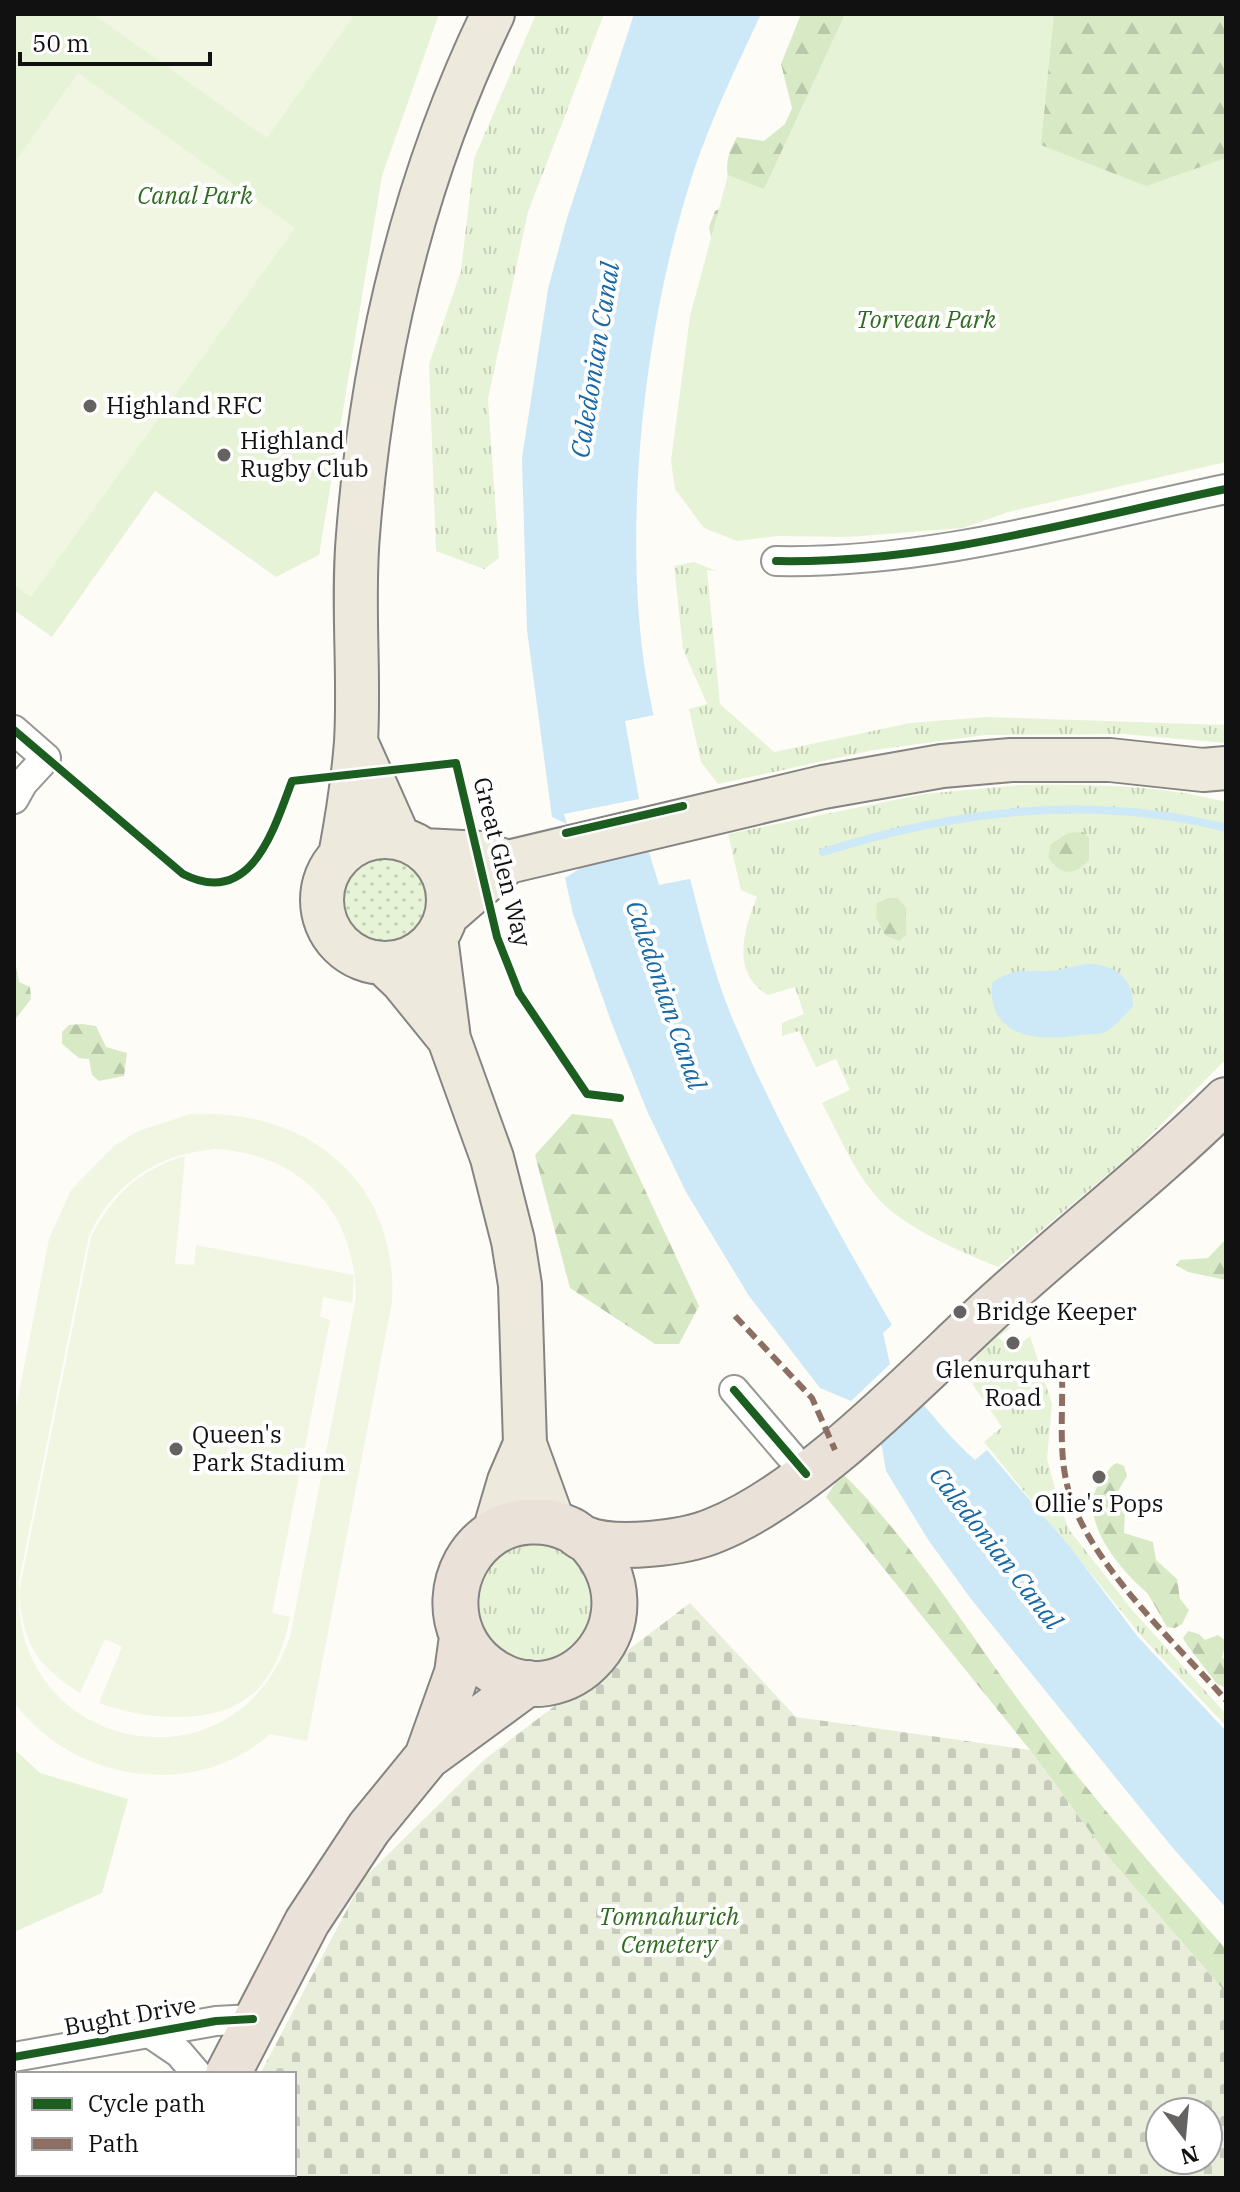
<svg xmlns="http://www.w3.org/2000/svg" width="1240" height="2192" viewBox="0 0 1240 2192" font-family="'IBM Plex Serif',serif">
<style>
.grass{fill:url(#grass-tufts)}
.forest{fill:url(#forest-firs)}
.cemetery{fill:url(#cemetery-stones);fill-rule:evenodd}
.park{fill:#e7f3d7}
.garden{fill:url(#garden-dots)}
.pitch{fill:#f0f6e1;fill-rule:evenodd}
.water{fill:#cde8f7}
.pier{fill:#fdfcf7}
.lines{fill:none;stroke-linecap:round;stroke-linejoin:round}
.stream{stroke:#cde8f7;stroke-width:8}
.street-casing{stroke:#979795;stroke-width:32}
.primary-casing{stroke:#858482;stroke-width:46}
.highway-casing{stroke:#858482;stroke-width:48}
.street{stroke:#fffffe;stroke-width:28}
.primary{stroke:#ede9dc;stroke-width:42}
.highway{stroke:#eae1d8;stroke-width:44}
.quiet{stroke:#8d6e63;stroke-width:6;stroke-dasharray:12 6;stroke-linecap:butt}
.cycleway-casing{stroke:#fff;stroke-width:13}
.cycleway{stroke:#1b5e20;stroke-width:8}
.poi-dot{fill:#646362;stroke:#fff;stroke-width:3}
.labels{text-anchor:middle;stroke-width:8;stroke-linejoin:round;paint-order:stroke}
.park-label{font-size:24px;font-style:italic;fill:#2f6b1f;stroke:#fff}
.poi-label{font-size:24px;fill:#111;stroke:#fff;text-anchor:start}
.street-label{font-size:24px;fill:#111;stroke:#fff}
.water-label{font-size:26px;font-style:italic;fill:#1768a6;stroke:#fff}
</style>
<defs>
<pattern id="grass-tufts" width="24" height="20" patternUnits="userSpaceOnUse" patternTransform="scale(2)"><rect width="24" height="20" fill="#e7f3d7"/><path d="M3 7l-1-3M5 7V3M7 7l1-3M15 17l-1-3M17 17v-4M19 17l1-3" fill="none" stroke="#c5cfb8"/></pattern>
<pattern id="forest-firs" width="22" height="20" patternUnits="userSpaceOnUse" patternTransform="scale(2)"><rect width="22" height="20" fill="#d8eac5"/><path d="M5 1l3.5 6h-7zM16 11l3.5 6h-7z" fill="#b8c8a8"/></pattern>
<pattern id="cemetery-stones" width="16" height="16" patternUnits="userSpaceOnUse" patternTransform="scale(2)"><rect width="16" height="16" fill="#e9eedb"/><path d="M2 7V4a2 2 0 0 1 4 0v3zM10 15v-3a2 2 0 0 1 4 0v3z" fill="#c7cbbb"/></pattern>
<pattern id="garden-dots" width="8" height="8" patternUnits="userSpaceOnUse" patternTransform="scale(2)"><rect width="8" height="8" fill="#e7f3d7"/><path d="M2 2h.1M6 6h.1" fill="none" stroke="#c5cfb8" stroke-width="1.8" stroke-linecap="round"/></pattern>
</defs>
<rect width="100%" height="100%" fill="#fdfcf7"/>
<path class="grass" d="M 536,14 L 604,14 L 528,212 L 488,399 L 499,558 L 484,569 L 436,551 L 429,364 L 461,271 L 474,159 Z
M 694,562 L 717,571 L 707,570 L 720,704 L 774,752 L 910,723 L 987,717 L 1226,725 L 1226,743 L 1123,734 L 985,735 L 874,750 L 718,784 L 701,762 L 689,709 L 707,704 L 683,649 L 674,566 Z
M 1020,785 C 1089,784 1159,784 1226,802 L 1226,1059 L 1133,1153 L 998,1267 C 960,1251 901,1227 875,1195 C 853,1169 838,1133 822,1103 L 850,1090 L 836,1059 L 816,1067 L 799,1031 L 782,1036 L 782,1023 L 804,1014 L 795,987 L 768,995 C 730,973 744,929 757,897 L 741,890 L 728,834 L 924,794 Z
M 1012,1327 L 998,1337 L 1013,1350 L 1030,1336 L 1052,1404 L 1047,1459 L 1060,1507 L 1070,1531 L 1133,1611 L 1226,1714 L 1226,1726 L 1143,1638 L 984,1442 L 1002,1427 L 973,1385 L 977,1366 L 974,1349 L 992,1330 Z
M475 1603a59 59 0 1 1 118 0a59 59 0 1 1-118 0Z"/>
<path class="forest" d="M 801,14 L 901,14 L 715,257 L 709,227 L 715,211 L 736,203 C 726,178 722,162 737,137 L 764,141 L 785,124 L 792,108 L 781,64 Z
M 1038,14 L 1226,14 L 1226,189 L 1175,200 L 1041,172 Z
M 1083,832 L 1089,838 L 1089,860 C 1075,876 1060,876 1048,857 L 1051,844 L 1068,833 Z
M 888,898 L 898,898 L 906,908 L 906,935 L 899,941 L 885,935 L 876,917 L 877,903 Z
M 14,955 L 19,982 L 30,987 L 31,999 L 14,1021 Z
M 82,1024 L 96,1026 L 106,1047 L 127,1053 L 124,1076 L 99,1081 L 92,1075 L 89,1059 L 79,1058 L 62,1044 L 62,1032 L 69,1025 Z
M 572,1114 L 612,1119 L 699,1306 L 679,1344 L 655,1344 L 570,1288 L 535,1155 Z
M 1226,1239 L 1226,1280 L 1188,1272 L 1176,1265 L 1180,1260 L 1208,1258 Z
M 1117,1463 L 1124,1466 L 1127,1476 L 1114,1498 L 1125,1512 L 1124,1533 L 1153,1542 L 1156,1560 L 1177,1579 L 1180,1599 L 1189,1610 L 1182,1624 L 1175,1628 L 1167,1627 C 1162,1619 1150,1595 1144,1590 C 1119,1569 1074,1514 1101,1481 C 1107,1474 1109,1466 1117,1463 Z
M 842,1473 C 911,1540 963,1625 1020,1702 C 1085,1789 1154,1869 1226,1949 L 1226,1993 L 1109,1858 L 1030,1750 L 826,1497 Z
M 1188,1631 L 1199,1634 L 1205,1640 L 1218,1635 L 1226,1641 L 1222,1658 L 1226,1659 L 1226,1688 L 1217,1684 L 1187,1645 L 1183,1638 Z"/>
<path class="cemetery" d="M 690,1603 L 796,1717 L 1030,1750 L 1109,1858 L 1226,1993 L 1226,2178 L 227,2178 L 228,2174 L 294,2174 L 294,2074 L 260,2074 L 363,1879 L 485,1759 ZM 1160,2112 L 1208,2112 L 1208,2160 L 1160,2160 Z"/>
<path class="park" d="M 14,14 L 439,14 L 382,176 L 319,555 L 276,577 L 155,491 L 52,637 L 14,610 Z
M 845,14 L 1054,14 L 1041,145 L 1146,186 L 1226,158 L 1226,462 L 1008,512 L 963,528 L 847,537 L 778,536 L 737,541 L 704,528 L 675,489 L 671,461 L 690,316 L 728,175 L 764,189 Z
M 14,1749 L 40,1773 L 128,1799 L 102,1893 L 14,1932 Z"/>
<path class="garden" d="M344 899a43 43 0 1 1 86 0a43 43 0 1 1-86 0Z"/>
<path class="pitch" d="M 93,14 L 355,14 L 267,138 Z
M 78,73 L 295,228 L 31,597 L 14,585 L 14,163 Z
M 191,1114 C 306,1108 399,1180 392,1302 L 307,1741 L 270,1734 C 195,1802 71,1781 14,1702 L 14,1418 L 49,1239 L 71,1190 L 114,1146 L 138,1131 ZM 216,1149 C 303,1155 355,1212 356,1298 L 290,1637 C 232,1804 0,1748 20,1576 L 89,1235 C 115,1182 157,1154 216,1149 Z
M 185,1156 L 175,1264 L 194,1265 L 196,1245 L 354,1275 L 352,1303 L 323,1297 L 320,1317 L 330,1320 L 272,1613 L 290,1617 C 285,1643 276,1669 258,1689 C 220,1728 145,1720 99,1703 L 122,1647 L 105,1639 L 80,1693 C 36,1665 23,1644 19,1592 L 91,1237 C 112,1196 140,1169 185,1156 Z"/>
<path class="water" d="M 634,14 L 761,14 C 737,65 712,117 694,170 C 646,315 623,512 644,663 C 650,705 661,747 670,788 L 653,804 L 663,849 L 686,863 C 700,916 712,970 733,1020 C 778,1126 836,1228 893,1327 L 887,1337 C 915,1394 928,1416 975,1460 L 987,1450 L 1070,1547 L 1138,1637 L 1226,1731 L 1226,1908 L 1172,1847 L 971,1599 L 929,1541 L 886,1471 L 882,1447 L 851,1401 L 820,1388 L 749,1296 L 686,1192 L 648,1113 L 612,1024 L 573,914 L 565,878 L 579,869 L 569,825 L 552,817 L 527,630 L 522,458 L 548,289 L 567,218 Z
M 1086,964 C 1114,964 1133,976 1133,1006 C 1125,1014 1115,1027 1105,1032 C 1099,1035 1087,1034 1080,1035 C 1038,1042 987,1038 992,983 C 1012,968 1024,971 1047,971 C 1059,971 1074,966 1086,964 Z"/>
<path class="pier" d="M 659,714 L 674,788 L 657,805 L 667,847 L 689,860 L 694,878 L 659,885 L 648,849 L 578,864 L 564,814 L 639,799 L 625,721 Z
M 895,1322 L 897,1328 L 892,1337 L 903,1370 L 938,1420 L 972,1452 L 968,1454 L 917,1398 L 870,1436 L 848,1404 L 890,1364 L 883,1333 Z"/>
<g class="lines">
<path class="stream" d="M 823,852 C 955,810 1090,794 1226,828"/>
<defs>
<path id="street" d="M 776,561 C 930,564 1076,520 1226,489
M 14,730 L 46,758 L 23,783 L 14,799
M 734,1390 L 806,1474
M 148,2032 L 179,2053 L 197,2074
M 14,2057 L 216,2021 L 253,2019"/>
<path id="primary" d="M 358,746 L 399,838
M322 900a63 63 0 1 1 126 0a63 63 0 1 1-126 0Z
M 424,850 L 481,853 L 508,862
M 340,856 C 347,819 353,780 356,742 C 360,673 352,604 358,535 C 372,355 414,177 493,14
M 446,916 L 508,862 L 823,787 L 942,766 L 1011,760 L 1110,760 L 1203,770 L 1226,768
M 436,937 L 449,1039 L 492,1158 L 513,1241 L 520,1285 L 525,1444 L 554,1524
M 383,963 L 402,981 L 449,1039
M 494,1532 L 509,1481 L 525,1444"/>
<path id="highway" d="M 586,1539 C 664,1619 565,1726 487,1667 C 442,1633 446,1564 493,1533 C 515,1519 545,1518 569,1529 C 575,1531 579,1537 585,1539 C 616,1551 685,1543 715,1530 C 809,1492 915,1379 991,1309 C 1068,1238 1151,1174 1226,1100
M 427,1757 L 457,1673 L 462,1637
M 228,2074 L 307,1922 L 369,1828 L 427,1757 L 528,1683
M 188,2178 L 189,2174"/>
</defs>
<use href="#street" class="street-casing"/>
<use href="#primary" class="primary-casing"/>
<use href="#highway" class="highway-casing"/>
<use href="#street" class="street"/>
<use href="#primary" class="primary"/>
<use href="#highway" class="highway"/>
<path class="quiet" d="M 735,1316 L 812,1398 L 835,1450
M 1062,1376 C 1063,1409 1059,1447 1066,1480 C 1081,1557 1174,1641 1226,1700"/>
<defs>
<path id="cycleway" d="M 776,561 C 930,564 1076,520 1226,489
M 14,730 L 183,874 C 251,909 274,829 292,781 L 456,763 L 497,937 L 519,993 L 587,1094 L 620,1098
M 566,833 L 683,806
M 734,1390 L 806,1474
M 14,2057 L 216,2021 L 253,2019"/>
</defs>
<use href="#cycleway" class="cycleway-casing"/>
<use href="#cycleway" class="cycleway"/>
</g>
<g class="poi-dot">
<circle cx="90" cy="406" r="8"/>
<circle cx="224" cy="455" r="8"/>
<circle cx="960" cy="1312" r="8"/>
<circle cx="1013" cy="1343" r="8"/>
<circle cx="176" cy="1449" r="8"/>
<circle cx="1099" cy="1477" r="8"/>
</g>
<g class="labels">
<g class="park-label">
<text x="195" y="204">Canal Park</text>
<text x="926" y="328">Torvean Park</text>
<text x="669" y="1925">Tomnahurich<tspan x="669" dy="28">Cemetery</tspan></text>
</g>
<g class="poi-label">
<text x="106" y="414">Highland RFC</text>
<text x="240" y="449">Highland<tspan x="240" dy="28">Rugby Club</tspan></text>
<text x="976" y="1320">Bridge Keeper</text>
<text x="1013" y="1378" text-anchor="middle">Glenurquhart<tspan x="1013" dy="28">Road</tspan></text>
<text x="192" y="1443">Queen's<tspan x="192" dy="28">Park Stadium</tspan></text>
<text x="1099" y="1512" text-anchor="middle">Ollie's Pops</text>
</g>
<g class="street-label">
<text transform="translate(502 862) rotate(76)" y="8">Great Glen Way</text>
<text transform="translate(130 2016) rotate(-10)" y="8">Bught Drive</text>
</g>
<g class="water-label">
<text transform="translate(595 360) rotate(-81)" y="9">Caledonian Canal</text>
<text transform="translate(666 995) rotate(71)" y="9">Caledonian Canal</text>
<text transform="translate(996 1548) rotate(52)" y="9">Caledonian Canal</text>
</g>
</g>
<rect width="1240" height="2192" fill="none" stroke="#111111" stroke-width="32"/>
<rect x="16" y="2072" width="280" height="104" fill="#ffffff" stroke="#a0a0a0" stroke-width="2"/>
<rect x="32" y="2098" width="40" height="12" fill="#1b5e20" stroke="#a0a0a0" stroke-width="2"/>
<text x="88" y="2112" font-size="24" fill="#111111">Cycle path</text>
<rect x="32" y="2138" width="40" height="12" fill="#8d6e63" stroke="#a0a0a0" stroke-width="2"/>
<text x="88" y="2152" font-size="24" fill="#111111">Path</text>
<g transform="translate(1184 2136) rotate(164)"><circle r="38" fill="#ffffff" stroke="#a0a0a0" stroke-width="2"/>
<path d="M0-6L14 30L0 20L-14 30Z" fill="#646362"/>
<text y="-12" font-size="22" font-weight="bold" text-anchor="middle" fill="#111111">N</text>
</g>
<path d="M20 52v12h190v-12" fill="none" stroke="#111111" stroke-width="4"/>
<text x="32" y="52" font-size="24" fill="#111111" stroke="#ffffff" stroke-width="6" paint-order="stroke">50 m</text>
</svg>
